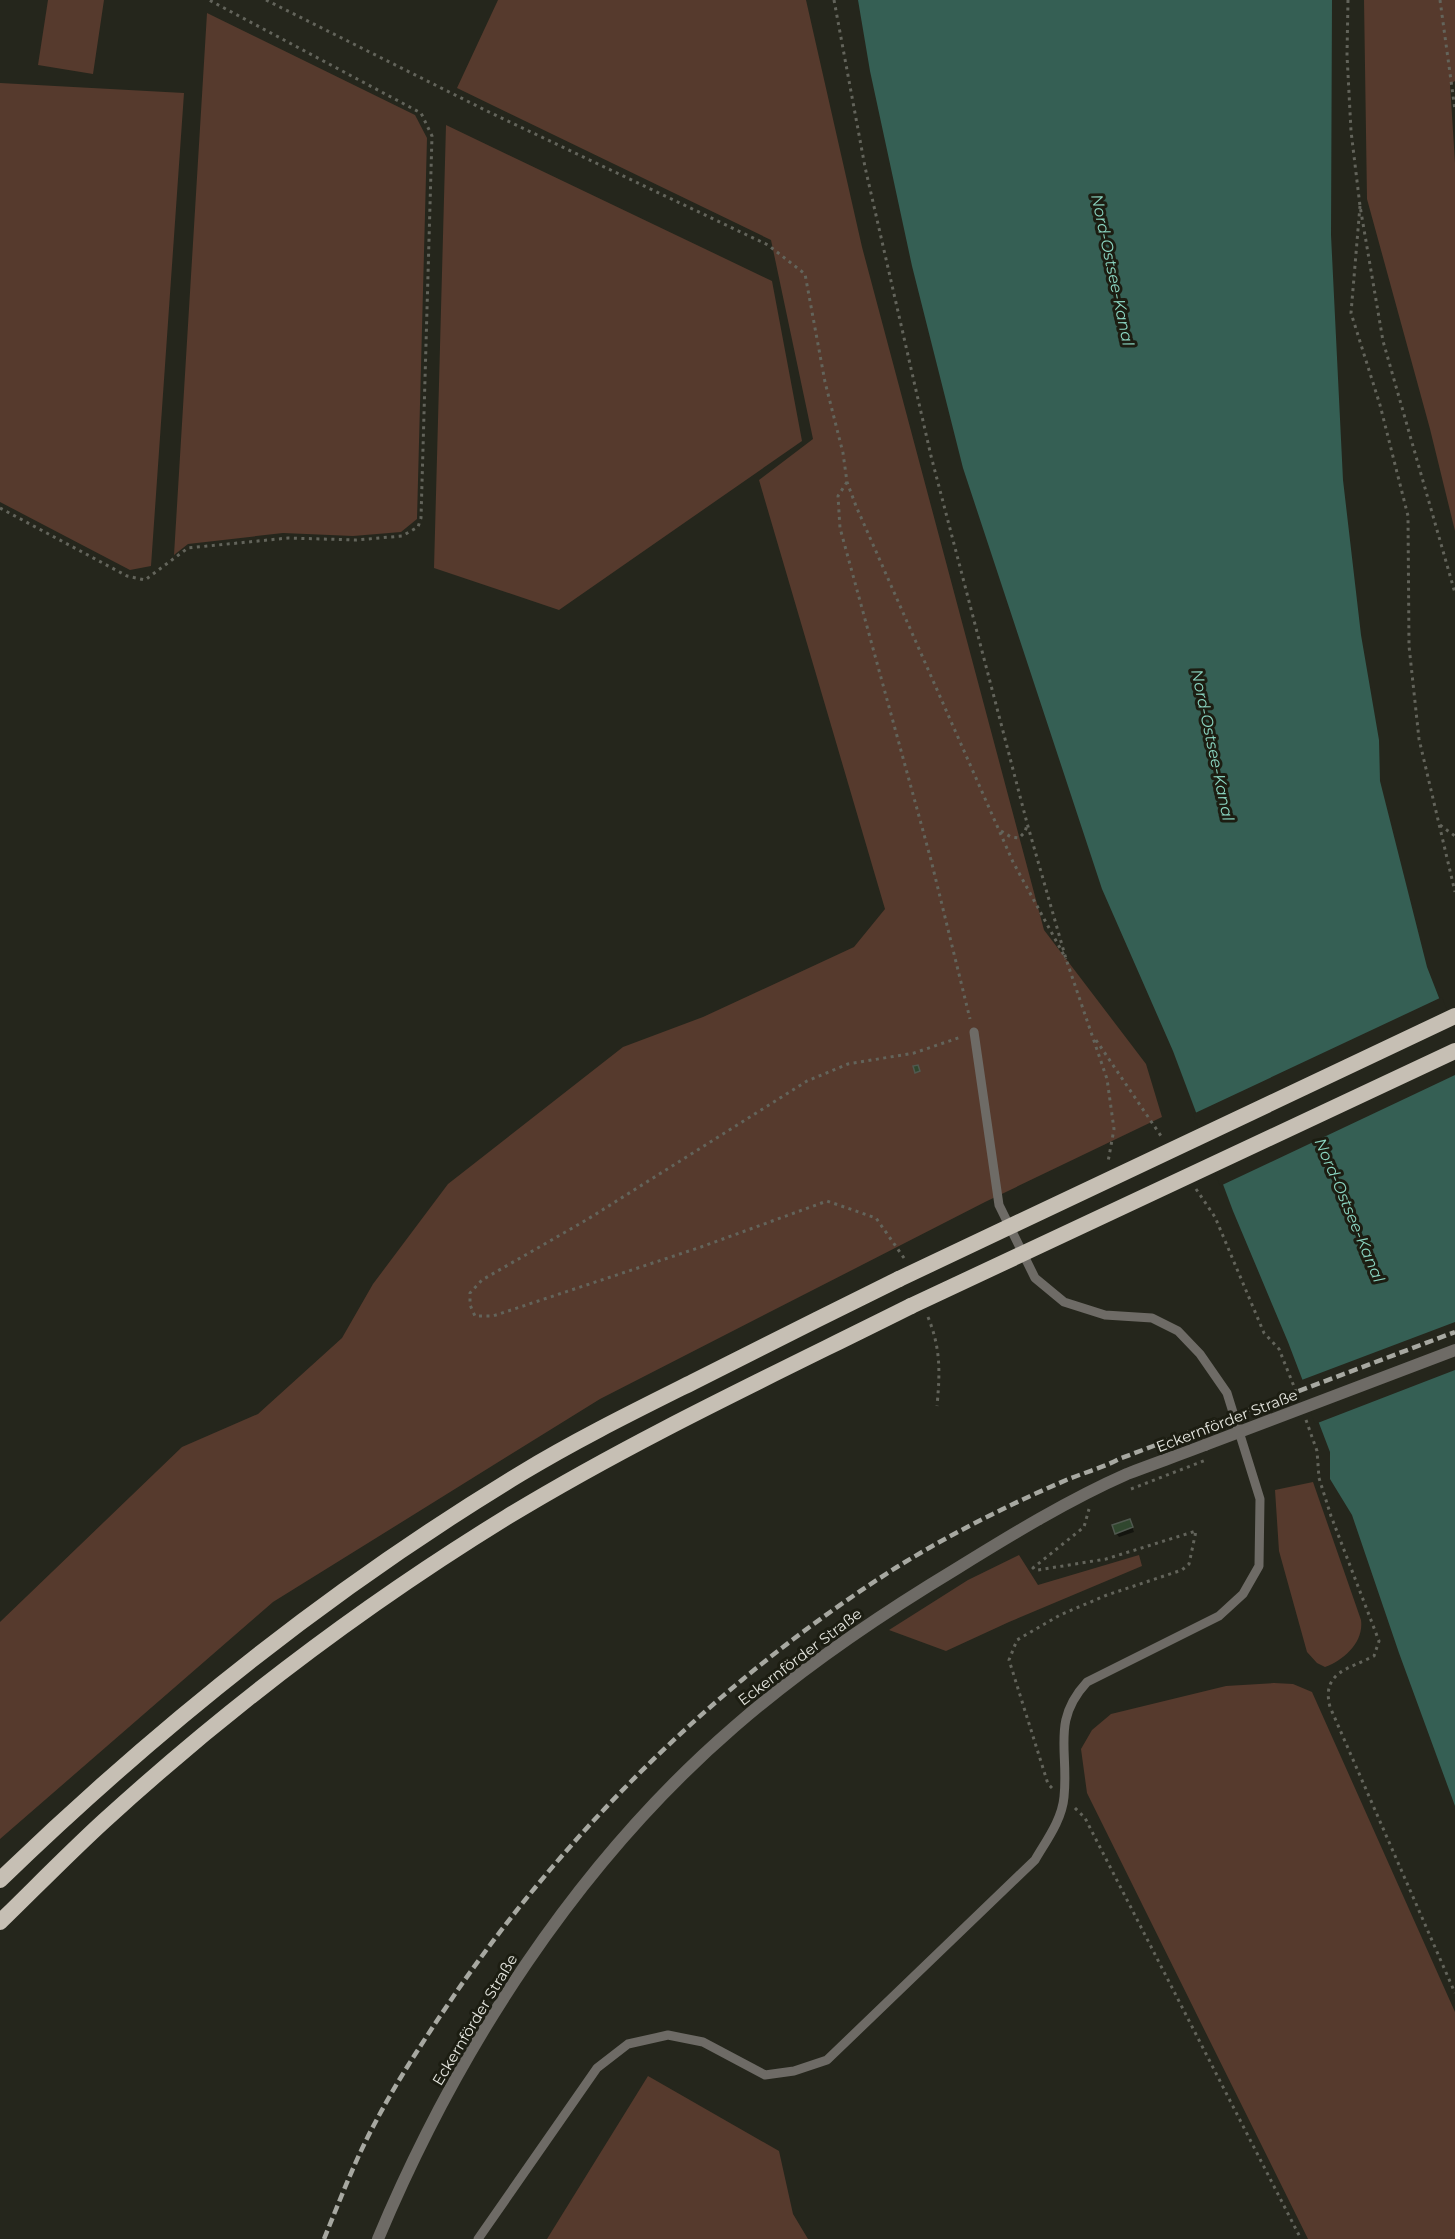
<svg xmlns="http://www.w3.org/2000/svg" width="1455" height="2239" viewBox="0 0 1455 2239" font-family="Montserrat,sans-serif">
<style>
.green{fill:#563a2d}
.water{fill:#355f54}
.pier{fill:#25261c}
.shadow{fill:#0007}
.building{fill:#30472e;stroke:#50594f;stroke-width:1.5}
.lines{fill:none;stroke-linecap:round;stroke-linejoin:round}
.path{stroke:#63645b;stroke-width:3;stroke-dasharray:3 4.5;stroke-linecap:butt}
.service{stroke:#6e6b66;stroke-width:9}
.tertiary{stroke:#6e6b66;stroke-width:12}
.trunk{stroke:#c6bfb4;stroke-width:16}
.rail{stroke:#a7a8a1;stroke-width:4.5;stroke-dasharray:9 4.5;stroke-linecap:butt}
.path-bridge{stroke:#63645b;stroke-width:3;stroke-dasharray:3 4.5;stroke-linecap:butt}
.tertiary-bridge{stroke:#6e6b66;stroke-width:12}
.trunk-bridge{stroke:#c6bfb4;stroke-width:16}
.labels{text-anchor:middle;stroke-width:6;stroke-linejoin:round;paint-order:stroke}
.street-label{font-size:15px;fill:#e5e6df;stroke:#1c1d12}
.water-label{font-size:16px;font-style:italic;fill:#8bd6c2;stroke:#1c1d12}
</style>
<rect width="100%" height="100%" fill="#25261c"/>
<path class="green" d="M 48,0 L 104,0 L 93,74 L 38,65 Z
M 498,0 L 806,0 L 862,247 L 1044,930 L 1146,1064 L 1162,1117 L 985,1202 L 600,1399 L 273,1602 L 0,1839 L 0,1622 L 182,1447 L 258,1414 L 342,1338 L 373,1284 L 448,1184 L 623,1047 L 703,1017 L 854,947 L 885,909 L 759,480 L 813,439 L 771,240 L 457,88 Z
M 1364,0 L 1455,0 L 1455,81 L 1450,84 L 1455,163 L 1455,531 L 1430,429 L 1367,199 Z
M 207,13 L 415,115 L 427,138 L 417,519 L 401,532 L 353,536 L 283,533 L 188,544 L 174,555 Z
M 0,83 L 184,93 L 151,566 L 130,570 L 0,502 Z
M 446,125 L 772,281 L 802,441 L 559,610 L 434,568 Z
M 1313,1482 L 1361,1620 C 1364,1642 1344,1660 1325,1667 L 1317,1663 L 1307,1652 L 1279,1551 L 1275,1490 Z
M 1019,1555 L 1038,1585 L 1139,1555 L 1142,1566 L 1009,1622 L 946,1651 L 889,1630 L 968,1580 Z
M 1274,1683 L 1293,1684 L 1312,1692 L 1455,2012 L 1455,2239 L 1308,2239 L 1087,1793 L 1081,1749 L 1092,1730 L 1111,1714 L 1226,1686 Z
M 648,2076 L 779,2151 L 793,2214 L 808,2239 L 547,2239 Z"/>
<path class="water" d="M 858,0 L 1332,0 L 1331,235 L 1343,480 L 1361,635 L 1379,740 L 1380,781 L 1427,967 L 1455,1039 L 1455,1806 L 1399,1653 L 1352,1515 L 1330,1479 L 1330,1452 L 1288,1342 L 1233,1211 L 1173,1051 L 1102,889 L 963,468 L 912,266 L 870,71 Z"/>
<path class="pier" d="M 1442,997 L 1455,1031 L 1455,1075 L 1220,1186 L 1193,1114 Z
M 1455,1322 L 1455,1370 L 1315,1424 L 1299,1381 Z"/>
<path class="shadow" d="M 1131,1524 L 1134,1532 L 1119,1537 L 1116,1533 Z"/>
<path class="building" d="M 918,1065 L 920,1071 L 915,1073 L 913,1066 Z
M 1130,1519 L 1133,1527 L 1115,1534 L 1112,1525 Z"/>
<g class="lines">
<path class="path" d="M 266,0 L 489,112 L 768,245 L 805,274 L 825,382 L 843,453 L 847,482 L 856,506 L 1013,862 L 1066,959
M 834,0 L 865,167 L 931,456 L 1027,823 L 1066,959 L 1107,1079 L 1114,1129 L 1108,1162
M 1348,0 L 1347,55 L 1351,131 L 1360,206 L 1383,341 L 1455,593
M 1440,0 L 1455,110
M 1360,206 L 1351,313 L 1380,405 L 1408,516 L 1409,646 L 1419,739 L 1455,892
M 847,482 L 838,496 L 840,528 L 931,860 L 970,1019
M 0,508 L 127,576 L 145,580 L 188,548 L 288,538 L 356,540 L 402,536 L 418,527 L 421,518 L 432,136 L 421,113 L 209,0
M 1440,825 L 1455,836
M 1001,831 L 1011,837 L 1019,838 L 1025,832 L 1027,825
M 1096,1040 L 1161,1136
M 1196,1189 L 1215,1217 L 1264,1333 L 1279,1349 L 1297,1394
M 904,1258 L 876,1218 L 827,1201 L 701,1247 L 493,1316 L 475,1316 L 470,1305 L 470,1293 L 482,1280 L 588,1219 L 807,1081 L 848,1064 L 914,1053 L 961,1037
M 928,1317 C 941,1349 940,1373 937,1406
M 1306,1420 L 1317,1451 L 1319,1478 L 1331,1516 L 1379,1641 L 1374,1656 C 1349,1669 1321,1672 1330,1707 L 1455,1993
M 1052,1788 L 1048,1784 L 1009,1660 L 1017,1640 L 1060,1615 L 1107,1595 L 1182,1570 L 1189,1564 L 1196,1531 L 1106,1559 L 1038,1570 L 1033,1568 L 1084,1527 L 1089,1509
M 1075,1808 L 1085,1818 L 1301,2239"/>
<path class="service" d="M 478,2239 L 597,2068 L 628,2044 L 668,2035 L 703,2042 L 765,2075 L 794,2071 L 827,2060 L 1035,1860 C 1046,1841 1062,1820 1064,1797 C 1069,1750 1051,1721 1087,1682 L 1219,1616 L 1243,1594 L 1259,1566 L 1260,1499 L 1227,1393 L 1200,1354 L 1178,1331 L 1152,1318 L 1105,1315 L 1064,1302 L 1035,1278 L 999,1205 L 974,1032"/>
<path class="tertiary" d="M 378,2239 C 458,2048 577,1863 734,1727 C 803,1667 878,1616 956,1569 C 1011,1535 1068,1500 1127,1474 C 1153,1464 1179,1455 1205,1445"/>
<path class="trunk" d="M 0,1880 C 159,1726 330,1589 520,1474 C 576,1440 635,1411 693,1382 C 762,1347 830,1313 899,1279
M 0,1922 C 34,1889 68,1854 104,1821 C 228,1708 364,1605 507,1517 C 637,1438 775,1374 911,1306"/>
<path class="rail" d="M 324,2239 C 340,2200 355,2160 375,2123 C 399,2077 428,2034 457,1991 C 574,1822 724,1677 897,1567 C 952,1533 1012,1503 1071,1478 C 1087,1472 1104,1467 1119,1459 L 1455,1332"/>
<path class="path-bridge" d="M 1131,1489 L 1206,1460"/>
<path class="tertiary-bridge" d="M 1205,1445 L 1455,1350"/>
<path class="trunk-bridge" d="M 899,1279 L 1455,1016
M 911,1306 L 1455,1051"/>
</g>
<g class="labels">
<g class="street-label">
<text transform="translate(1227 1421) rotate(-21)" y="5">Eckernförder Straße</text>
<text transform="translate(800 1657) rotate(-37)" y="5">Eckernförder Straße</text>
<text transform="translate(475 2020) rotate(-59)" y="5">Eckernförder Straße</text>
</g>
<g class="water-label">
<text transform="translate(1113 270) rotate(78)" y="6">Nord-Ostsee-Kanal</text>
<text transform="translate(1213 745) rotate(78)" y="6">Nord-Ostsee-Kanal</text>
<text transform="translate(1350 1210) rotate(67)" y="6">Nord-Ostsee-Kanal</text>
</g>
</g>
</svg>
